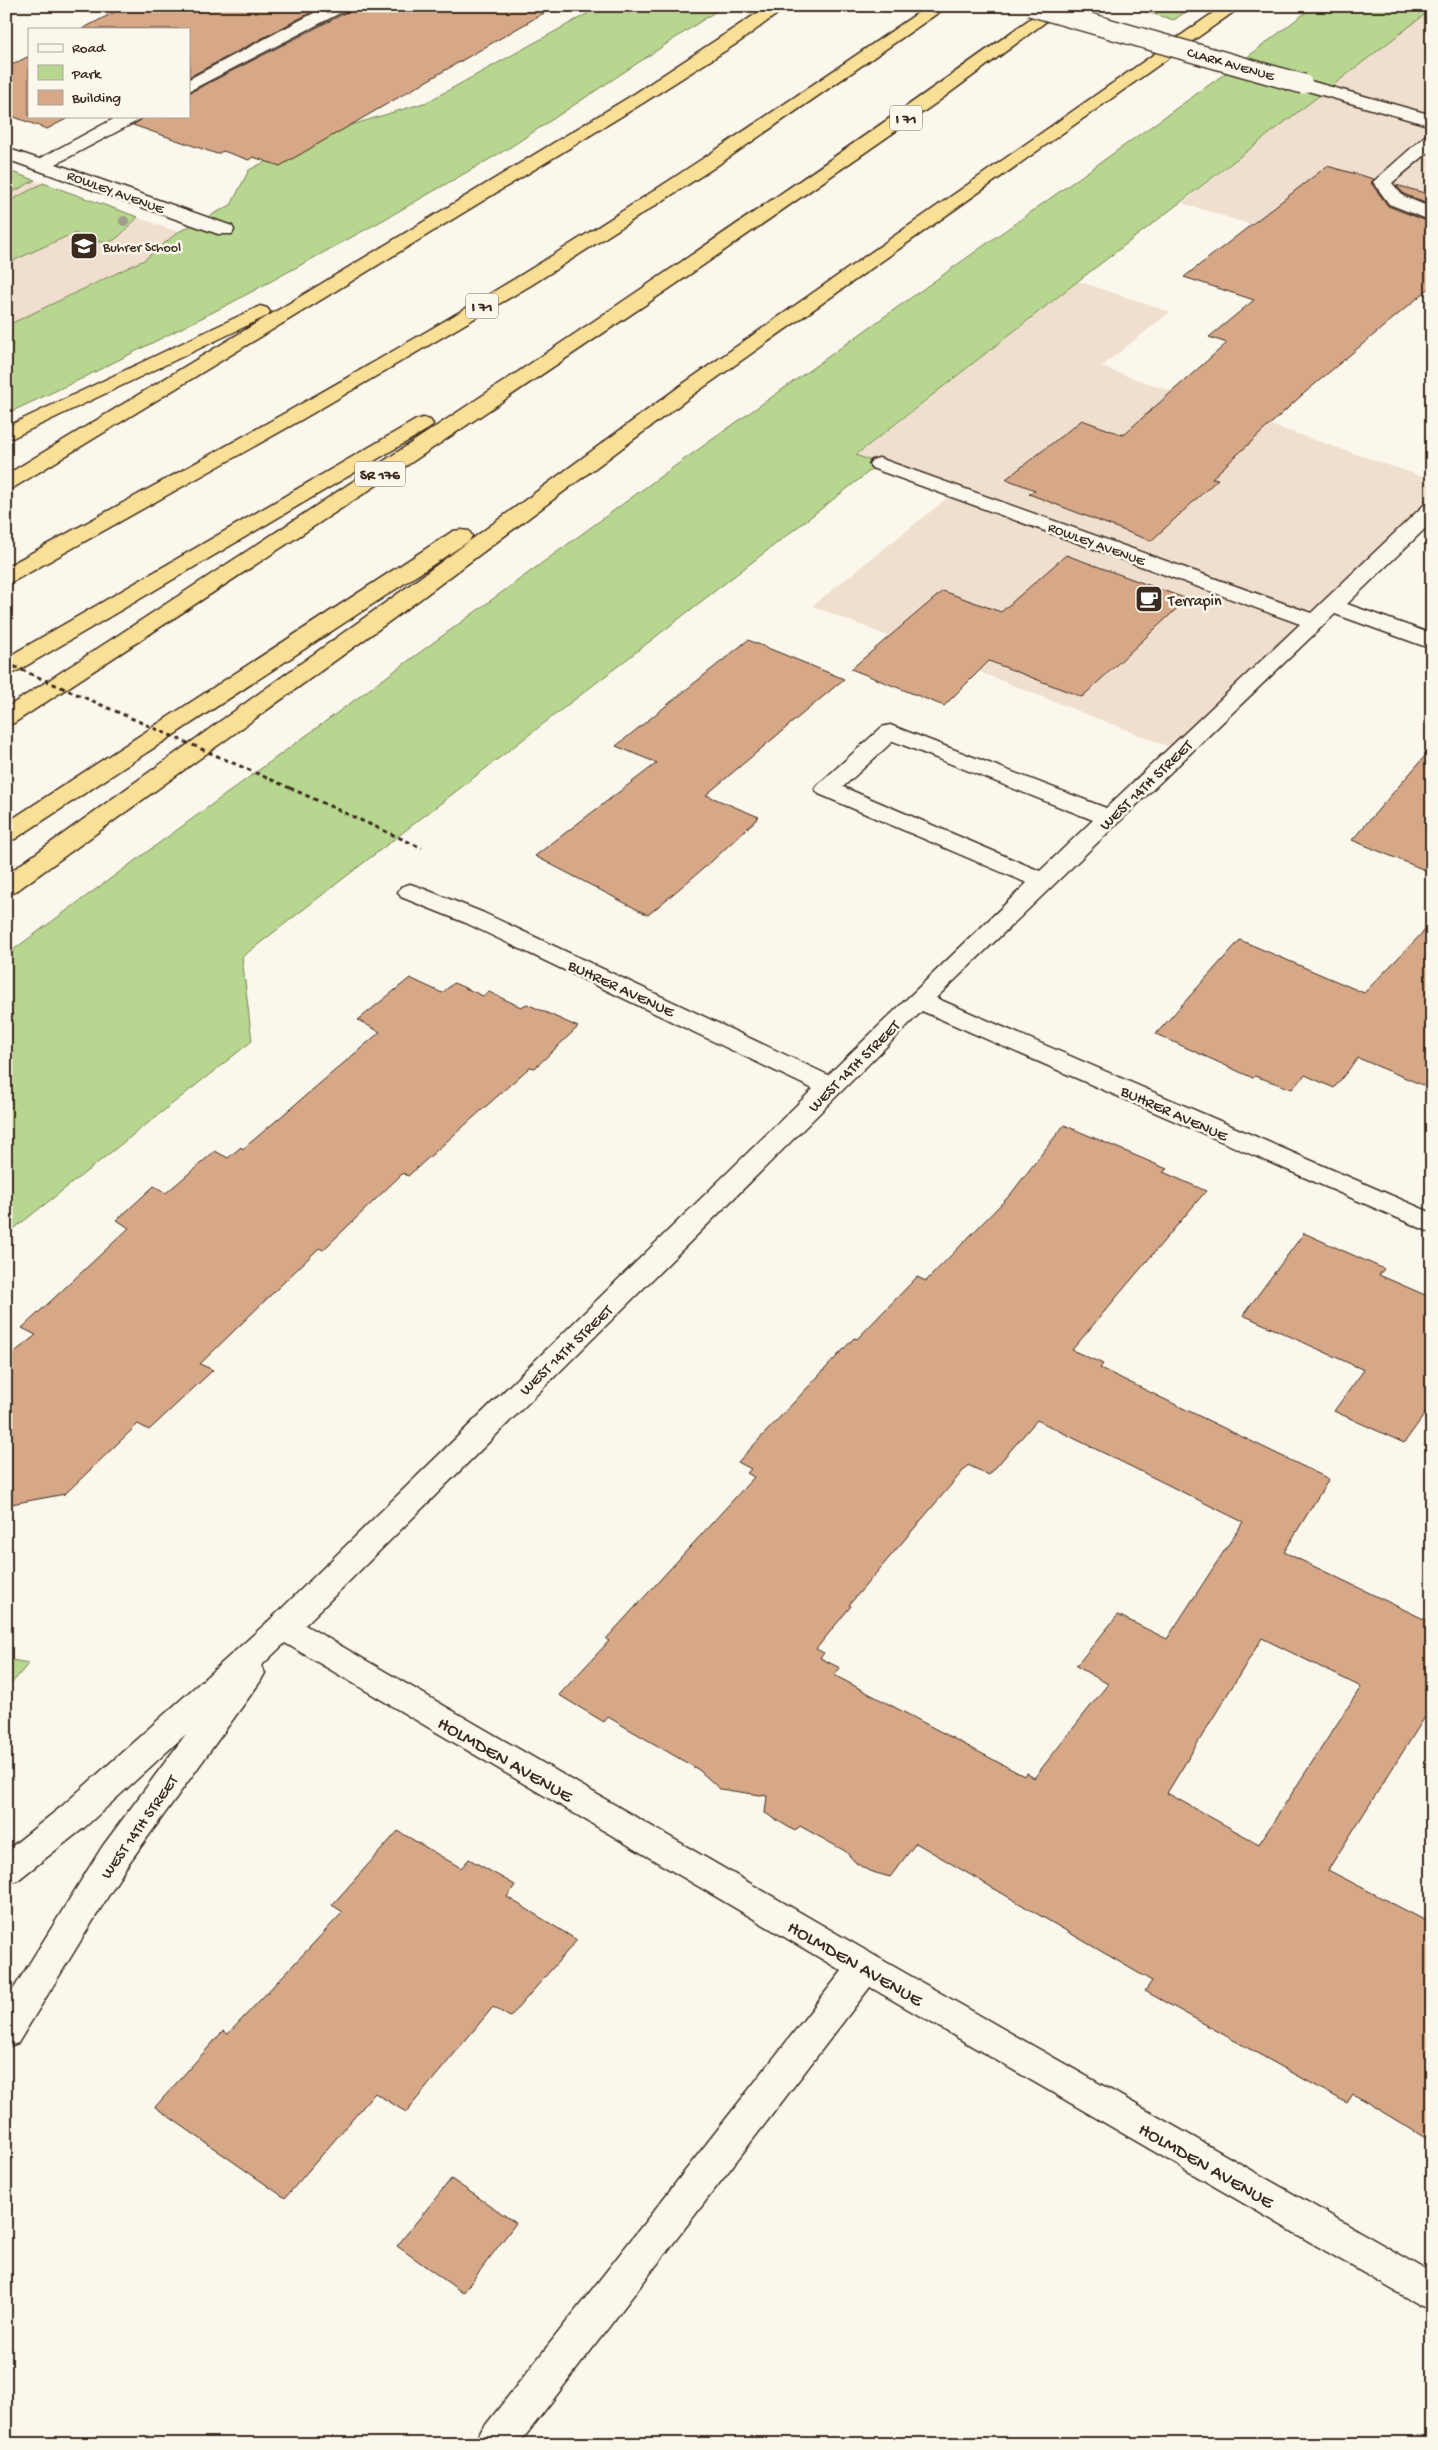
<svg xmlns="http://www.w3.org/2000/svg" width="1438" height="2450" viewBox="0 0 1438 2450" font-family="'Gochi Hand',sans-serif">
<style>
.built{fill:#f0dfce}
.green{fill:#b7d68f;stroke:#798056}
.building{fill:#d6a888;stroke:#3b2a1e;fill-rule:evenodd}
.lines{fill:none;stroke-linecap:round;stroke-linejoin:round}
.minor-casing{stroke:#3b2a1e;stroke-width:3}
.highway-casing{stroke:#3b2a1e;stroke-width:3}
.path{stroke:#3b2a1e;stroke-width:3;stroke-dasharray:4.5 4;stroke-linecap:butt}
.minor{fill:#fbf7ec;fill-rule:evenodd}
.highway{fill:#fadf96;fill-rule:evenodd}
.minor-bridge-casing{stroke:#3b2a1e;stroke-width:22;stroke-linecap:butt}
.path-bridge{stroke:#3b2a1e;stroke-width:3;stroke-dasharray:4.5 4;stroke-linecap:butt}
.minor-bridge{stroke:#fbf7ec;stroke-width:19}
.tree{fill:#a29e8a}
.labels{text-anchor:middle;stroke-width:5;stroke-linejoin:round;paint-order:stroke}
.far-street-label{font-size:14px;fill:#3b2a1e;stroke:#fbf7ec}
.far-poi-label{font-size:14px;fill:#3b2a1e;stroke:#fbf7ec;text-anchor:start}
.shield{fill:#fbf7ec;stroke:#75685c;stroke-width:1}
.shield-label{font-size:15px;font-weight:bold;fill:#3b2a1e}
.poi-label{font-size:16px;fill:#3b2a1e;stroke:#fbf7ec;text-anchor:start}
.street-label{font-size:16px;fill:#3b2a1e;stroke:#fbf7ec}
.near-street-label{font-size:19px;fill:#3b2a1e;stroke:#fbf7ec}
</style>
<rect width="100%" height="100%" fill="#fbf7ec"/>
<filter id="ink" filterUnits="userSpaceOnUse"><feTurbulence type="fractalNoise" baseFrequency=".02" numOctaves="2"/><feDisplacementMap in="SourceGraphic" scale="10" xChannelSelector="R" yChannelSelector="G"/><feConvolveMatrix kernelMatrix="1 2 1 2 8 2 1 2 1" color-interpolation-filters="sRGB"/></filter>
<g filter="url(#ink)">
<path class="built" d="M 1432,9 L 1432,282 L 1182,203 L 1325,90 Z
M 6,170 L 178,232 L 144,260 L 6,326 Z
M 1078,281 L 1170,312 L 1101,367 L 1432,480 L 1432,510 L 1180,751 L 812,606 L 955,492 L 856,456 Z"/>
<path class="green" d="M 601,6 L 724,6 L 509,148 L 385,219 L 231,303 L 81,379 L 6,414 L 6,326 L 144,260 L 178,232 L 231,205 L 249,170 L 315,136 L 427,102 Z
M 1126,6 L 1194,6 L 1174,20 Z
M 1314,6 L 1432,6 L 1432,9 L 1078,281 L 856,455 L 879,464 L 242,957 L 252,1041 L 6,1235 L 6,955 L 661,476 L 1237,65 Z
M 6,170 L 35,180 L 6,196 Z
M 43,183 L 138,217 C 109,247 113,248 74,233 L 6,264 L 6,203 Z
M 6,1659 L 29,1663 L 6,1690 Z"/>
<path class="building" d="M 126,6 L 323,6 L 189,77 L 189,29 L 82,29 Z
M 350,6 L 556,6 L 280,166 L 253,157 L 249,160 L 223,151 L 217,154 L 133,125 L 144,116 L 189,116 L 189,93 L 347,12 Z
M 29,56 L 29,116 L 72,116 L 47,129 L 6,114 L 6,68 Z
M 1327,166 L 1374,179 L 1371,183 L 1388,206 L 1432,223 L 1432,286 L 1302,395 L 1212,478 L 1218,479 L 1151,541 L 1029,494 L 1035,490 L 1006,479 L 1082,420 L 1123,435 L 1227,343 L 1209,337 L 1254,300 L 1184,277 Z
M 1396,185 L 1432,195 L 1432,206 L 1404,194 Z
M 1066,555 L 1187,599 L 1082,697 L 989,661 L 944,706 L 851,669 L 943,591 L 1001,612 Z
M 748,640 L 844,679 L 706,795 L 759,817 L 711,862 L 648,915 L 535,856 L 657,763 L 616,746 Z
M 1432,748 L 1432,873 L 1352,840 Z
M 1432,923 L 1432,1089 L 1358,1058 L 1334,1088 L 1305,1075 L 1292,1089 L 1255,1076 L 1253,1078 L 1156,1034 L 1240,940 L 1364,993 Z
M 410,978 L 442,993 L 454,983 L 483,996 L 489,992 L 521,1007 L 527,1004 L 578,1027 L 535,1068 L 530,1067 L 408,1176 L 403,1173 L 323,1250 L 319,1248 L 200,1364 L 213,1370 L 149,1430 L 138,1424 L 65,1494 L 6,1505 L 6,1359 L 36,1335 L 22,1328 L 129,1228 L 117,1220 L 154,1186 L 166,1193 L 215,1151 L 228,1158 L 241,1147 L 243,1149 L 380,1032 L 358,1020 Z
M 1064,1125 L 1167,1169 L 1163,1172 L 1206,1191 L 1072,1350 L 1103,1364 L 1100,1368 L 1329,1479 L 1284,1552 L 1432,1623 L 1432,1706 L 1328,1870 L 1432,1924 L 1432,2142 L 1353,2094 L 1347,2103 L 1145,1991 L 1152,1981 L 916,1843 L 890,1877 L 869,1871 L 856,1863 L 845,1851 L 800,1826 L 795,1831 L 765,1813 L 767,1796 L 720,1789 L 699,1770 L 608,1717 L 604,1722 L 559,1695 L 609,1641 L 606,1639 L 754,1477 L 747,1473 L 751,1469 L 738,1462 L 854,1338 L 857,1339 L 917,1277 L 926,1281 L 1010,1195 ZM 1037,1420 L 1243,1522 L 1167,1639 L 1118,1615 L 1076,1666 L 1108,1684 L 1034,1778 L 1026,1773 L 1024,1776 L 834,1675 L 840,1668 L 820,1658 L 824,1653 L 816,1649 L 851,1606 L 849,1605 L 968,1465 L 989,1475 ZM 1262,1638 L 1361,1687 L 1259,1844 L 1167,1793 Z
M 1304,1233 L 1384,1269 L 1379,1275 L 1432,1298 L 1432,1404 L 1404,1443 L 1334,1411 L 1364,1370 L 1243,1315 Z
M 398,1831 L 461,1868 L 469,1859 L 515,1885 L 507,1897 L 577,1940 L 510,2017 L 493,2007 L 406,2112 L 375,2093 L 285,2198 L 155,2107 L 223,2031 L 228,2034 L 343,1912 L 332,1905 Z
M 451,2179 L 516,2223 L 463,2293 L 397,2246 Z"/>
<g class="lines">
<defs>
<path id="minor" d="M 327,6 L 348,6 L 346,10 L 189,91 L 189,79 Z
M 1303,79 L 1432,115 L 1432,126 L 1297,88 L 1294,84 L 1297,80 Z
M 119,116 L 142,116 L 139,120 L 56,164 L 232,226 L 234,230 L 232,234 L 218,234 L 6,159 L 6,148 L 39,159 Z
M 1432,134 L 1432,149 L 1392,183 L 1403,196 L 1432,208 L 1432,221 L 1389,204 L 1373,182 L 1426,135 Z
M 879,458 L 1311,613 L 1424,505 L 1432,504 L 1432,522 L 1347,604 L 1432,634 L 1432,649 L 1335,614 L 936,998 L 1432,1213 L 1432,1233 L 922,1011 L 305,1625 L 877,1957 L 1432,2273 L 1432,2310 L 1419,2305 L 870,1987 L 519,2444 L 476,2444 L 481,2431 L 842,1971 L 285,1643 L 261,1666 L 265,1673 L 260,1682 L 126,1867 L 18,2043 L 6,2047 L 6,2001 L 102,1847 L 186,1734 L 85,1827 L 18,1880 L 6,1884 L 6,1851 L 61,1807 L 272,1618 L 813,1089 L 466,923 L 401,897 L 398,892 L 401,887 L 410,884 L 419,887 L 484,913 L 828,1075 L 1027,883 L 819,794 L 815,789 L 819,784 L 882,727 L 890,725 L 1106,808 L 1300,624 L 872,468 L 869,464 L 872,460 ZM 893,741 L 1093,820 L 1040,871 L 843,787 Z"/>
<path id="highway" d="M 768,6 L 788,6 L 739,42 L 643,103 L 13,488 L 6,490 L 6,475 L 631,96 Z
M 928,6 L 948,6 L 712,169 L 533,284 L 301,420 L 14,581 L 6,582 L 6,567 C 179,472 353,378 521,275 C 659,190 794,98 928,6 Z
M 1048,6 L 1067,6 L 936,103 L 676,284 L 412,462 L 14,723 L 6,725 L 6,708 C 358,480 708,250 1048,6 Z
M 1223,6 L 1242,6 L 694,394 L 419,600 L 15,892 L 6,895 L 6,875 L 403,590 L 680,386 Z
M 260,306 L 267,308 L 270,312 L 267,316 L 6,441 L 6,427 Z
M 423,418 L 430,420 L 433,424 L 430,428 L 14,673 L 6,675 L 6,658 L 416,420 Z
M 461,530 L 469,531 L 472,536 L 469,541 L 15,839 L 6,841 L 6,823 L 453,531 Z"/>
</defs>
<use href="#minor" class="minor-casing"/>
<use href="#highway" class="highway-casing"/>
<path class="path" d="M 290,788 L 422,848"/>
<use href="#minor" class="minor"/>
<use href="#highway" class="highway"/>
<defs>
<path id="minor-bridge" d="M 1030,6 L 1303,84"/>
</defs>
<use href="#minor-bridge" class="minor-bridge-casing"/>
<path class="path-bridge" d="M 6,663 L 290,788"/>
<use href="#minor-bridge" class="minor-bridge"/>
</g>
<circle class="tree" cx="124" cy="221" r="5"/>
</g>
<defs>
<symbol id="school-square" viewBox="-11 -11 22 22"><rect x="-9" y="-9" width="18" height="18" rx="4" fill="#3b2a1e" stroke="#fbf7ec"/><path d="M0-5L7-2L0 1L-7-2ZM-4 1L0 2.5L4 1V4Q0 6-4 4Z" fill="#fff"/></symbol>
<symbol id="cafe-square" viewBox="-11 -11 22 22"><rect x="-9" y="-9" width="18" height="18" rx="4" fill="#3b2a1e" stroke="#fbf7ec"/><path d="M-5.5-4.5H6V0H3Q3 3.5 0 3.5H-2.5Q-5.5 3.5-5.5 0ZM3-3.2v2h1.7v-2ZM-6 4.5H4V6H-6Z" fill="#fff"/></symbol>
</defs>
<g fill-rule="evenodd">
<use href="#school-square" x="68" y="230" width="32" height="32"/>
<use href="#cafe-square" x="1133" y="583" width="32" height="32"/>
</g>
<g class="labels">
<g class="far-street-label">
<text transform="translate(1231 63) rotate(16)" y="5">CLARK AVENUE</text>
<text transform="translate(116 191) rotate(20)" y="5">ROWLEY AVENUE</text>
<text transform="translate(1097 543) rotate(20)" y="5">ROWLEY AVENUE</text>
</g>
<g class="far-poi-label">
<text x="103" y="251">Buhrer School</text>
</g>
<g class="shield">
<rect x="890" y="105.5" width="32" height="25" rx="4"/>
<rect x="466" y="293.5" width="32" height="25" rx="4"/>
<rect x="355" y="461.5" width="50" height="25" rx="4"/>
</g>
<g class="shield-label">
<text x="906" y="123">I 71</text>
<text x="482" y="311">I 71</text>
<text x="380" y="479">SR 176</text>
</g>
<g class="poi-label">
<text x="1168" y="605">Terrapin</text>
</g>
<g class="street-label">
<text transform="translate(1145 784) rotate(-44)" y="6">WEST 14TH STREET</text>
<text transform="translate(622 987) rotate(25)" y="6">BUHRER AVENUE</text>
<text transform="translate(853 1065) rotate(-45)" y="6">WEST 14TH STREET</text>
<text transform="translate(1175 1112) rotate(24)" y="6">BUHRER AVENUE</text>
<text transform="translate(565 1349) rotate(-44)" y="6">WEST 14TH STREET</text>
<text transform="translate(138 1826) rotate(-55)" y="6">WEST 14TH STREET</text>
</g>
<g class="near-street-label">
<text transform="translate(506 1758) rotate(30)" y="7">HOLMDEN AVENUE</text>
<text transform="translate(856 1962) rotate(30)" y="7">HOLMDEN AVENUE</text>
<text transform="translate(1207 2164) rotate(30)" y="7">HOLMDEN AVENUE</text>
</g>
</g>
<rect width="1438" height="2450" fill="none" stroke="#fbf7ec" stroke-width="25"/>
<rect x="12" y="12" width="1413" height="2425" fill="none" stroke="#3b2a1e" stroke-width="2" filter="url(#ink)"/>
<rect x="28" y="28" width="162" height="90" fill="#fbf7ec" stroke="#aea59a"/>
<rect x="38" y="44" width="25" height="8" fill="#fbf7ec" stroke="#aea59a"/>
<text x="72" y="52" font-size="15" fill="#3b2a1e">Road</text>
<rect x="38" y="65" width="25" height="15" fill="#b7d68f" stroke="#aea59a"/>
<text x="72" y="78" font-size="15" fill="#3b2a1e">Park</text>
<rect x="38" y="90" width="25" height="15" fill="#d6a888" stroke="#aea59a"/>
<text x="72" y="102" font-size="15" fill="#3b2a1e">Building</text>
</svg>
